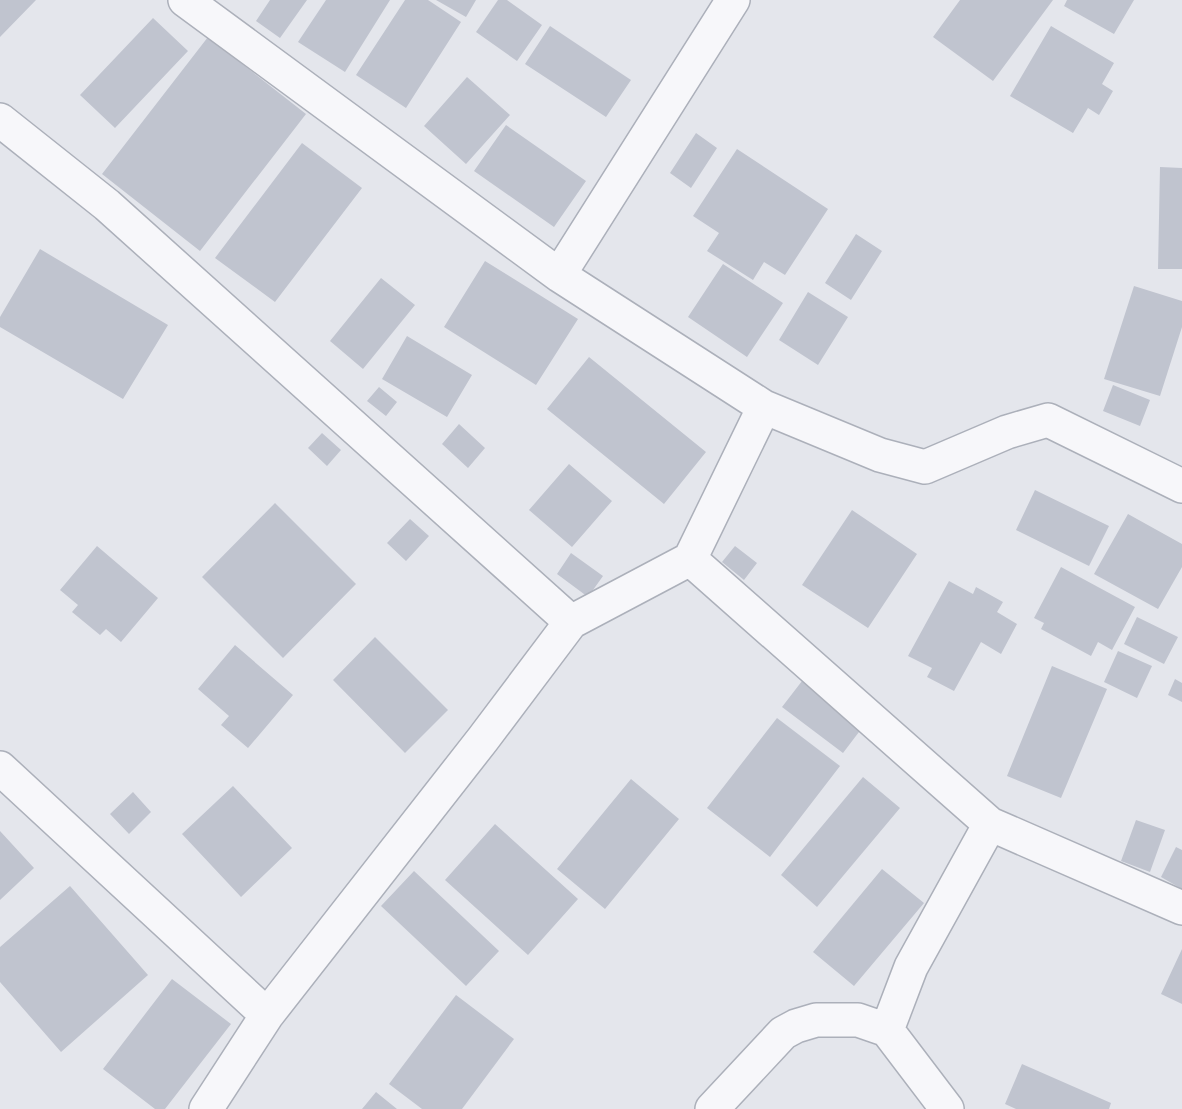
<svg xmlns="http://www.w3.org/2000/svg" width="1182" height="1109" viewBox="0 0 1182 1109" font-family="'DM Sans',sans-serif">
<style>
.building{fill:#c0c4cf}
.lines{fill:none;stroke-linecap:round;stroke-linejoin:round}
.minor-casing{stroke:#acb0ba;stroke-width:36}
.minor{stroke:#f7f7fa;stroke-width:33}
</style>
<rect width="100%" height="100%" fill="#e4e6ec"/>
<path class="building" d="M 0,0 L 36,0 L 0,37 Z
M 270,0 L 307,0 L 280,38 L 256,21 Z
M 326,0 L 390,0 L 345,72 L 298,42 Z
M 405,0 L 428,0 L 461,22 L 406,108 L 356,75 Z
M 436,0 L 476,0 L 466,17 Z
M 498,0 L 507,0 L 542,25 L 517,61 L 476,32 Z
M 960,0 L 1053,0 L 993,81 L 933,37 Z
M 1067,0 L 1134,0 L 1114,34 L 1064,6 Z
M 153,18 L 188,51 L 115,128 L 80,95 Z
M 550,26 L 631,80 L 606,117 L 525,64 Z
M 1051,26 L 1114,63 L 1102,84 L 1113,91 L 1099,115 L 1088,108 L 1073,133 L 1010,96 Z
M 208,37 L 306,114 L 200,251 L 102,174 Z
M 467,77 L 510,115 L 466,164 L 424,126 Z
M 506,125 L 586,181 L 554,227 L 474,171 Z
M 696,133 L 717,148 L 691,188 L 670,173 Z
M 302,143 L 362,188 L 275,302 L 215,258 Z
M 737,149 L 828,209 L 785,275 L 764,262 L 753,280 L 707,251 L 719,233 L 693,216 Z
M 1160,167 L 1182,168 L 1182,269 L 1158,269 Z
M 856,234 L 882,251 L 851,300 L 825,283 Z
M 40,249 L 168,325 L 123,399 L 0,327 L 0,317 Z
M 485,261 L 578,319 L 536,385 L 444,327 Z
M 723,264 L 783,303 L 747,357 L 688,317 Z
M 381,278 L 415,305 L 363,369 L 330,341 Z
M 1134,286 L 1182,301 L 1182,327 L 1160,396 L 1104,379 Z
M 808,292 L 848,317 L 818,365 L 779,340 Z
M 407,336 L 472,375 L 447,417 L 382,379 Z
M 589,357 L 706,452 L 664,504 L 547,409 Z
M 1113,385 L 1150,400 L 1140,426 L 1103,411 Z
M 379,387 L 397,402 L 386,416 L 367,401 Z
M 459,424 L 485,448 L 468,468 L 442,444 Z
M 322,433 L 341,450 L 327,466 L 308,448 Z
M 569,464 L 612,501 L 572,547 L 529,510 Z
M 1035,490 L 1109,526 L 1089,566 L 1016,530 Z
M 275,503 L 356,584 L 283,658 L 202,577 Z
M 852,510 L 917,554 L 868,628 L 802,585 Z
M 1128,514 L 1182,544 L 1182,567 L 1158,609 L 1094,574 Z
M 410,519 L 429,536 L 406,561 L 387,543 Z
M 97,546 L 158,598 L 121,642 L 106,629 L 100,635 L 72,612 L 78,605 L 60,590 Z
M 735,546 L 757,563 L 744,580 L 722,562 Z
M 571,553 L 603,576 L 588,597 L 557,574 Z
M 1061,567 L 1135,607 L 1112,650 L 1098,642 L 1091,656 L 1041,629 L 1044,623 L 1034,618 Z
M 949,581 L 973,594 L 976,587 L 1003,602 L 997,612 L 1017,624 L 1001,654 L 981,642 L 954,691 L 927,677 L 932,668 L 908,656 Z
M 1137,617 L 1178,637 L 1164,664 L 1124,644 Z
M 375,637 L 448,710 L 405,753 L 333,680 Z
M 235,645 L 293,695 L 248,748 L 221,725 L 229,716 L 198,689 Z
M 1118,651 L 1152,666 L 1137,698 L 1104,682 Z
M 1052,666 L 1107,689 L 1061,798 L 1007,776 Z
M 1175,679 L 1182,683 L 1182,702 L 1168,695 Z
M 802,681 L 862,728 L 843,753 L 782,707 Z
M 777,718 L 840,766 L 770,857 L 707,808 Z
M 863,777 L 900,808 L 817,907 L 781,875 Z
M 631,779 L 679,819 L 605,909 L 557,869 Z
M 233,786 L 292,848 L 241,897 L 182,834 Z
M 133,792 L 151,812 L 129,834 L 110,814 Z
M 1136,820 L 1165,830 L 1150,872 L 1121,861 Z
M 495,824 L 578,899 L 528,955 L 445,880 Z
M 0,831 L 34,868 L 0,900 Z
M 1176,847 L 1182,850 L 1182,889 L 1161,877 Z
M 882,869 L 924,903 L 854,986 L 813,952 Z
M 414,871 L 499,951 L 466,986 L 381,906 Z
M 70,886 L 148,975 L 61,1052 L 0,982 L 0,947 Z
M 1182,949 L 1182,1004 L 1161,994 Z
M 172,979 L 231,1024 L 165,1109 L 155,1109 L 103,1069 Z
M 456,995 L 514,1039 L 462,1109 L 422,1109 L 389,1084 Z
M 1022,1064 L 1111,1103 L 1109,1109 L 1016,1109 L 1005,1104 Z
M 376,1092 L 397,1109 L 362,1109 Z"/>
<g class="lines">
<defs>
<path id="minor" d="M 185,0 L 559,275 L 764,407 L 880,455 L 925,467 L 1007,432 L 1048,420 L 1182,486
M 0,120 L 107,205 L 571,622
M 559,275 L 733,0
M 690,559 L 990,824 L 1182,908
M 0,768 L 267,1015
M 887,1030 L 947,1109
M 206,1109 L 267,1015 L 483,739 L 571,622 L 690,559 L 764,407
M 712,1109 L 783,1033 L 796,1026 L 816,1020 L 858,1020 L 887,1030 L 911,967 L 990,824"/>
</defs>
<use href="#minor" class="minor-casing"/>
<use href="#minor" class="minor"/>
</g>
</svg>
